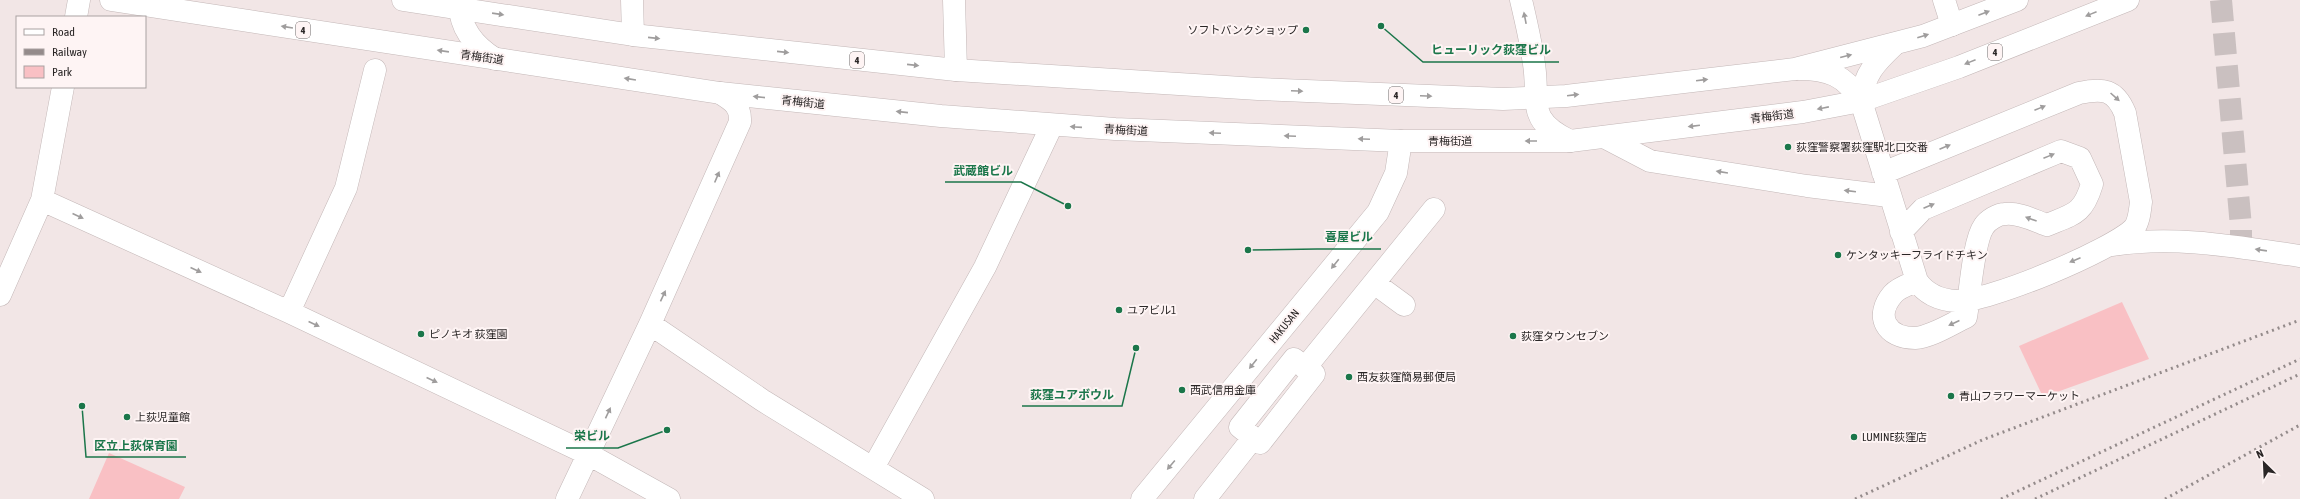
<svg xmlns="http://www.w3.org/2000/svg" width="2300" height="499" viewBox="0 0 2300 499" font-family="'Asap Condensed','Noto Sans JP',sans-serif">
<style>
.green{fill:#f9c0c4}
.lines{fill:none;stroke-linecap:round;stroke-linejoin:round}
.minor-tunnel{stroke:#cac0c0;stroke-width:22;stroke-dasharray:22 11;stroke-linecap:butt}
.minor-casing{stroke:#c3b7b7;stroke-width:23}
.major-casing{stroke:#c3b7b7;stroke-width:23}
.minor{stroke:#fff;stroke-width:22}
.major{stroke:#fff;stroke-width:22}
.rail{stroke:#948b8b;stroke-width:3;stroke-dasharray:2 4;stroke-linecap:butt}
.oneway{fill:#9f9d9d}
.poi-dot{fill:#1b764a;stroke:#fef4f4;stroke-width:1.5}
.labels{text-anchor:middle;stroke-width:4;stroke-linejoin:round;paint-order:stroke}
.shield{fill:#fef4f4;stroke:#6a6464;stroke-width:1}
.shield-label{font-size:10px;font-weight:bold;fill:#2a2626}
.poi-label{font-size:11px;fill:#2a2626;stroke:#fef4f4;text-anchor:start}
.street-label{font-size:11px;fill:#2a2626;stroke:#fef4f4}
.leader{fill:none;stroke:#1b764a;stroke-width:1.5}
.callout-dot{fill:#1b764a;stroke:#fef4f4;stroke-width:1.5}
.callout-label{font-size:12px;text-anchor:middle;font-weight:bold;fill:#1b764a;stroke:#fef4f4;stroke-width:4;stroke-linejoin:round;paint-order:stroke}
</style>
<rect width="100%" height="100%" fill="#f2e6e6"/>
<path class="green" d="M 2122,302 L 2149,359 L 2043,397 L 2019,346 Z
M 109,453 L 185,487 L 179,499 L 89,499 Z"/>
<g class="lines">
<path class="minor-tunnel" d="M 2221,0 L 2241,227 L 2241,247"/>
<defs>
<path id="minor" d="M 460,0 C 458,26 474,46 495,59
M 632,0 L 633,35
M 954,0 L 956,70
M 1521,0 C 1526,21 1531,43 1534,64 C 1540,103 1525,119 1570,141
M 1944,0 L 1952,25
M 76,17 L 79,0
M 1799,69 C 1828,69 1845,75 1861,101 L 1917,281 C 1926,294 1939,300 1956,301 C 1986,303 2113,250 2134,228 C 2139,222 2140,210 2141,202 L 2125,113 C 2115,89 2103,88 2079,93 L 1883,173
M 1861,101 C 1864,74 1875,63 1894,45
M 1604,137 L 1650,161 L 1807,186 L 1889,196
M 42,200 L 289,312 L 588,454 L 669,499
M 1901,232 L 1923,209 L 2061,151 L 2080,158 L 2092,184 C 2083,214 2074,214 2047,225 C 2035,221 2019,212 2005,214 C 1998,214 1988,220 1984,226 C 1973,241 1970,296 1966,317 C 1951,324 1931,337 1915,338 C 1886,338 1874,316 1893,294 C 1898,288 1910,284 1917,281
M 2113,245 C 2175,235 2238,247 2300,256
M 1374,283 L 1404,305
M 0,295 L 42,200 L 63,87
M 289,312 L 346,188 L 375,70
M 650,324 L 762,400 L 923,499
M 1294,359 L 1314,374 L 1260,443 L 1240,427 Z
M 1305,368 L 1434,209
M 873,468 L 985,267 L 1052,125
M 567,499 L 650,324 L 740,122 C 741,106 733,101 720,93
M 1142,499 L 1378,212 L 1396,173 L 1401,141
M 1205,499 L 1253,438"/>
<path id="major" d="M 111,0 L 720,93 L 941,116 L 1115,129 L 1401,141 L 1570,141 L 1803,112 L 1861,101 L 1959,67 L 2128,0
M 403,0 L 633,35 L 956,70 L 1258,89 L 1503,99 L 1566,96 L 1795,69 L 1923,36 L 2017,0"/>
</defs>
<use href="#minor" class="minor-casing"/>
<use href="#major" class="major-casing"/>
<use href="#minor" class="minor"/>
<use href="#major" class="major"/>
<path class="rail" d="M 1855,499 L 1982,440 L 2300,320
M 2001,499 L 2300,359
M 2035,499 L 2300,374
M 2165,499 L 2300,425"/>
</g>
<defs><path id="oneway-solid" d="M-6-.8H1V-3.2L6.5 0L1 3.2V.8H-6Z"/></defs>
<g class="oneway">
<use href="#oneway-solid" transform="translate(1984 13) rotate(-21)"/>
<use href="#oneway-solid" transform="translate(498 14) rotate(8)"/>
<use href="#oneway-solid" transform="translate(2091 14) rotate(158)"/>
<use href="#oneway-solid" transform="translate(1525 18) rotate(-101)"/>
<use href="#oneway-solid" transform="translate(287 27) rotate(-171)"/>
<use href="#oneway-solid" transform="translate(1923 36) rotate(-18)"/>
<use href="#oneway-solid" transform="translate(654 38) rotate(6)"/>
<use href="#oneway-solid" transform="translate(443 51) rotate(-172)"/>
<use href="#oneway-solid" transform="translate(783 52) rotate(6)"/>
<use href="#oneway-solid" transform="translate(1846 56) rotate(-14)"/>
<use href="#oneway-solid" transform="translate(1970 62) rotate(158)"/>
<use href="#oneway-solid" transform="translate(913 65) rotate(6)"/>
<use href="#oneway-solid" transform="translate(630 79) rotate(-171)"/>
<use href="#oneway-solid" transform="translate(1702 80) rotate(-7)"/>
<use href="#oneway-solid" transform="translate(1297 91) rotate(2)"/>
<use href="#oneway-solid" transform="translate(1573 95) rotate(-7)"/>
<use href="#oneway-solid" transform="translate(1426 96) rotate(2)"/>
<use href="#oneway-solid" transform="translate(759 97) rotate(-174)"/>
<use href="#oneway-solid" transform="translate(2115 97) rotate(42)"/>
<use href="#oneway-solid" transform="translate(1823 108) rotate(169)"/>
<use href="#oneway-solid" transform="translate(2040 108) rotate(-22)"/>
<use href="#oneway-solid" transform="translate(902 112) rotate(-174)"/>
<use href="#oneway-solid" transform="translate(1694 126) rotate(173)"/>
<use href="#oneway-solid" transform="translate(1076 127) rotate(-176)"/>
<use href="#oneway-solid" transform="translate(1215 133) rotate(-178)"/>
<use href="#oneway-solid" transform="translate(1290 136) rotate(-178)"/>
<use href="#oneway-solid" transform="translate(1364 139) rotate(-178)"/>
<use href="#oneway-solid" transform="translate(1531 141) rotate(-180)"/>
<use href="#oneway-solid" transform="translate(1945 147) rotate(-23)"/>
<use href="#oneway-solid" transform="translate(2049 156) rotate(-22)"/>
<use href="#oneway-solid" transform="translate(1722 172) rotate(-171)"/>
<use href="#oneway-solid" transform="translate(717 177) rotate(-67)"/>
<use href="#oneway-solid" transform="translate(1850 191) rotate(-173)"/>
<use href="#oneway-solid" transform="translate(1929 206) rotate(-23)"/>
<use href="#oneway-solid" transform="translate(78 216) rotate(24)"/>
<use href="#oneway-solid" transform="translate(2031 219) rotate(-160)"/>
<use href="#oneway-solid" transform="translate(2261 250) rotate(-172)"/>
<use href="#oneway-solid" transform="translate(2075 260) rotate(157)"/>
<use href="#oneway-solid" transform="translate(1335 264) rotate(129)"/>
<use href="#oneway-solid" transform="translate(196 270) rotate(24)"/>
<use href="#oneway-solid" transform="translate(663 296) rotate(-65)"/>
<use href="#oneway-solid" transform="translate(1954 323) rotate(155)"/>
<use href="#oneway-solid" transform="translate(314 324) rotate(25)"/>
<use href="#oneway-solid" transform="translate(1253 364) rotate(129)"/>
<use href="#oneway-solid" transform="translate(432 380) rotate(25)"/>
<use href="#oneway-solid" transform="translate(608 413) rotate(-65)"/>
<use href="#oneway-solid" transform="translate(1171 465) rotate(130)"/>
</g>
<g class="poi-dot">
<circle cx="1306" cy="30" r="4"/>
<circle cx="1788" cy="147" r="4"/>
<circle cx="1838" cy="255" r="4"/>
<circle cx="1119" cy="310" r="4"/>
<circle cx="421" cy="334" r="4"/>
<circle cx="1513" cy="336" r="4"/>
<circle cx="1349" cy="377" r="4"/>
<circle cx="1182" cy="390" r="4"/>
<circle cx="1951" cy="396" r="4"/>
<circle cx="127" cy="417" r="4"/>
<circle cx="1854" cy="437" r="4"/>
</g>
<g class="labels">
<g class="shield">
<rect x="296" y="22" width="14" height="16" rx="3"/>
<rect x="1988" y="44" width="14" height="16" rx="3"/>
<rect x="850" y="52" width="14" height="16" rx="3"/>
<rect x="1389" y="87" width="14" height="16" rx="3"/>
</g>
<g class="shield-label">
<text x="303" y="34">4</text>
<text x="1995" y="56">4</text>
<text x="857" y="64">4</text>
<text x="1396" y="99">4</text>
</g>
<g class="poi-label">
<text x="1298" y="34" text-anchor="end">ソフトバンクショップ</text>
<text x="1796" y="151">荻窪警察署荻窪駅北口交番</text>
<text x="1846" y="259">ケンタッキーフライドチキン</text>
<text x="1127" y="314">ユアビル1</text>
<text x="429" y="338">ピノキオ 荻窪園</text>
<text x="1521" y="340">荻窪タウンセブン</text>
<text x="1357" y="381">西友荻窪簡易郵便局</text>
<text x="1190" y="394">西武信用金庫</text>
<text x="1959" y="400">青山フラワーマーケット</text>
<text x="135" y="421">上荻児童館</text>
<text x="1862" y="441">LUMINE荻窪店</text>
</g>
<g class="street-label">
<text transform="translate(482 57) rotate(8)" y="4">青梅街道</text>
<text transform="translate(803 102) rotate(6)" y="4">青梅街道</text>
<text transform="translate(1772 116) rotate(-7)" y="4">青梅街道</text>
<text transform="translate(1126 130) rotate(3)" y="4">青梅街道</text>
<text x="1450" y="145">青梅街道</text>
<text transform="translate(1284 326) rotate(-51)" y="4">HAKUSAN</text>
</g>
</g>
<path class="leader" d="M1381 26L1423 62H1559M1068 206L1021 182H945M1248 250L1317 249H1381M1136 348L1122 406H1022M667 430L618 448H566M82 406L86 457H186"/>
<g class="callout-dot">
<circle cx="1381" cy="26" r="4"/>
<circle cx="1068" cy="206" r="4"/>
<circle cx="1248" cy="250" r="4"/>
<circle cx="1136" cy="348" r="4"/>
<circle cx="667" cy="430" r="4"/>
<circle cx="82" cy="406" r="4"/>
</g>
<g class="callout-label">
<text x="1491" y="54">ヒューリック荻窪ビル</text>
<text x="983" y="175">武蔵館ビル</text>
<text x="1349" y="241">喜屋ビル</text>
<text x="1072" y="399">荻窪ユアボウル</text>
<text x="592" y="440">栄ビル</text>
<text x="136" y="450">区立上荻保育園</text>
</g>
<rect x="16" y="16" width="130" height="72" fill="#fef4f4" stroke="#a9a2a2"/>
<rect x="24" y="29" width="20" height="6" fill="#ffffff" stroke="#a9a2a2"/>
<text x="52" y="36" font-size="12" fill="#2a2626">Road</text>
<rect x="24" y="49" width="20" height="6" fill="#948b8b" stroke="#a9a2a2"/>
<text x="52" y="56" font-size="12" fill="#2a2626">Railway</text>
<rect x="24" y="66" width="20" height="12" fill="#f9c0c4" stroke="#a9a2a2"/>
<text x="52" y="76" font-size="12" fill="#2a2626">Park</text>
<g transform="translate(2264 463) rotate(336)" stroke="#fef4f4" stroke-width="3" paint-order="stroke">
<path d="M0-3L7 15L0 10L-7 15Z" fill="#2a2626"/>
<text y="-6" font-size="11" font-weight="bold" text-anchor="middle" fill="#2a2626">N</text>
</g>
</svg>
